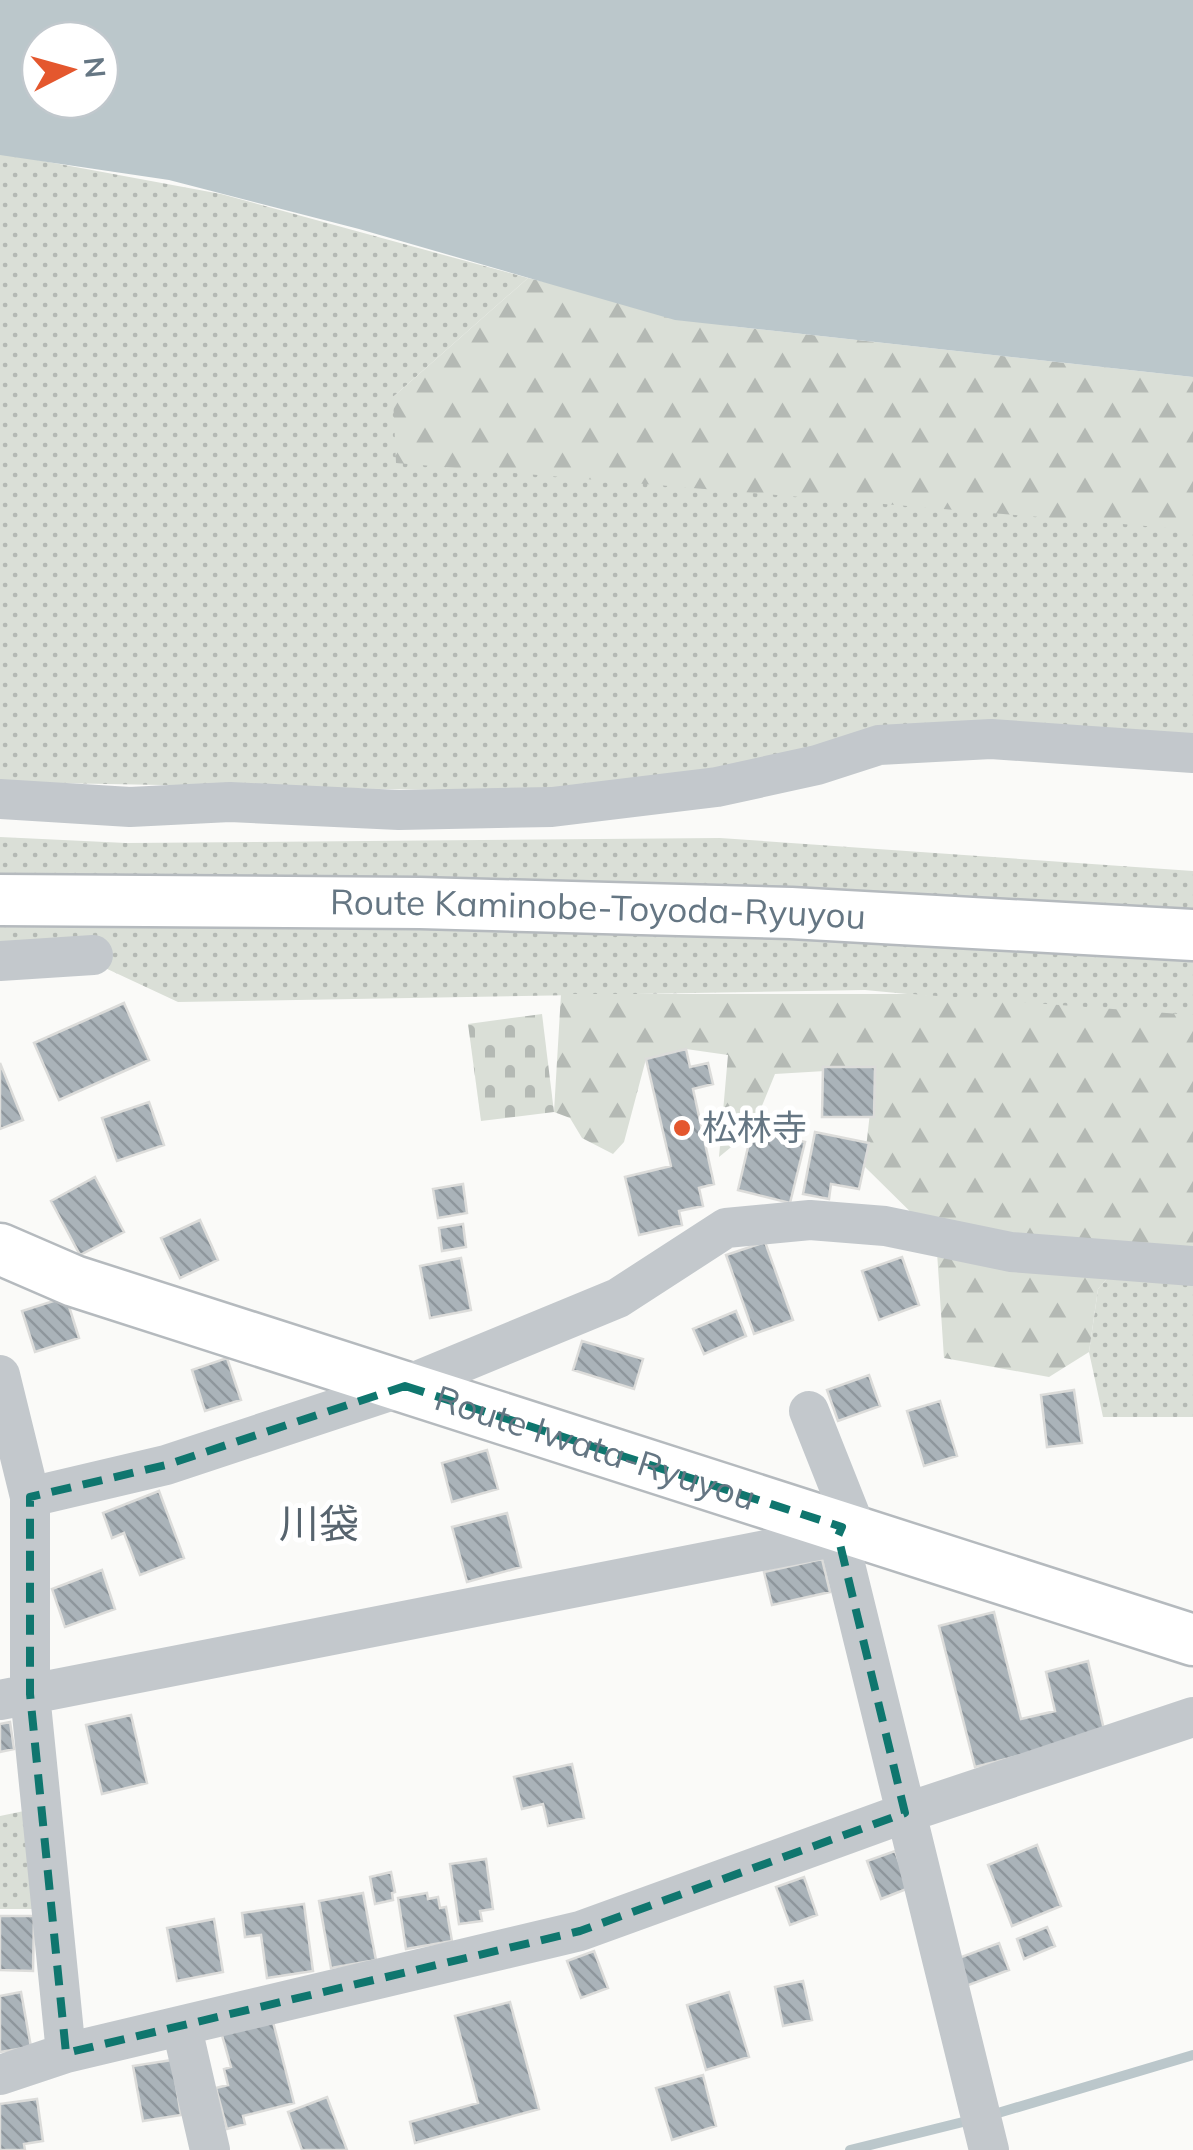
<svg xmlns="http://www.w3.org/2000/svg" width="1193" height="2150" viewBox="0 0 1193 2150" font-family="Mulish,'Noto Sans JP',sans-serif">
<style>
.grass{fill:url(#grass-dots)}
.forest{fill:url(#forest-firs)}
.cemetery{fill:url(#cemetery-stones)}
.water{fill:#bbc7cb;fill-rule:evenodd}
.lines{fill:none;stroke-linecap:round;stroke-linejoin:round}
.stream{stroke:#bbc7cb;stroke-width:10}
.building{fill:url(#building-back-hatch);stroke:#dcdcda;stroke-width:2.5}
.major-casing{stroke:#b5babe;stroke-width:55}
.minor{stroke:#c3c8cc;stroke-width:40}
.major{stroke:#fff;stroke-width:50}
.marked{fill:none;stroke:#0f766e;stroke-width:8;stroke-dasharray:20 12;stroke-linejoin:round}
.poi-dot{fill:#e4572e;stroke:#fff;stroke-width:4}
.labels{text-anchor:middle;stroke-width:10;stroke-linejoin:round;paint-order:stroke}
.street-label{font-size:35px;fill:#657683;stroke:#fff}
.poi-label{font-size:35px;fill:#657683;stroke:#fff;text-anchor:start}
.quarter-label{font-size:40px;fill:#57646e;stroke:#fff}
</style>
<defs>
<pattern id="grass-dots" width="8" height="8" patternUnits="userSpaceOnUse" patternTransform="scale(2.5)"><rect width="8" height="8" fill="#dadfd7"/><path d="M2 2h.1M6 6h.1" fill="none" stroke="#b4b9b4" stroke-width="1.8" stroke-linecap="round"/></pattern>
<pattern id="forest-firs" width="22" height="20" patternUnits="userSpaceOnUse" patternTransform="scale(2.5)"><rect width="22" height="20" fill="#dadfd7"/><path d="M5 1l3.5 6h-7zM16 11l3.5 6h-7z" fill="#b4b9b4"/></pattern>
<pattern id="cemetery-stones" width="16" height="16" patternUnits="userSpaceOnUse" patternTransform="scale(2.5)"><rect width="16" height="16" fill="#dadfd7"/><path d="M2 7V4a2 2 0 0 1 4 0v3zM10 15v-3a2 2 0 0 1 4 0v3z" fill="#b4b9b4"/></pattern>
<pattern id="building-back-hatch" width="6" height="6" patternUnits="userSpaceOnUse" patternTransform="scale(2.5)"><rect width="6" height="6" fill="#aab3b9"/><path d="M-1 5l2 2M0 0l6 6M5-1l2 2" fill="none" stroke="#8e969c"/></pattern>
</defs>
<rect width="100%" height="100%" fill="#fafaf8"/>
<path class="grass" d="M 0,153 L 221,194 L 528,278 L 393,397 L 1193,522 L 1193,756 L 935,742 L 657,794 L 0,782 Z
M 0,837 L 126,843 L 720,838 L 1193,871 L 1193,1021 L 865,990 L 178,1002 L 103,967 L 0,963 Z
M 1122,1261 L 1193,1277 L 1193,1417 L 1103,1417 L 1089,1352 L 1098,1289 Z
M 24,1811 L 33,1909 L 0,1909 L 0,1816 Z"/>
<path class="forest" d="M 528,278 L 730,326 L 1193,377 L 1193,530 L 396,463 L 393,397 Z
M 561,994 L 911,994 L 1193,1015 L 1193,1263 L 1122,1261 L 1098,1289 L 1089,1352 L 1049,1377 L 944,1358 L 936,1237 L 864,1166 L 875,1068 L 775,1074 L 752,1130 L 719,1157 L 728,1055 L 686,1049 L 646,1059 L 624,1142 L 613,1154 L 582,1138 L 570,1118 L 554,1112 Z"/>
<path class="cemetery" d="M 542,1014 L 554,1112 L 481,1121 L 468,1024 Z"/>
<path class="water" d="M 0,0 L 1193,0 L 1193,377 L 675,320 L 359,229 L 169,180 L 0,155 ZM 40,40 L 100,40 L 100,100 L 40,100 Z"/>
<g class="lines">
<path class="stream" d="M 988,2116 L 1193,2055
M 850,2150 L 971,2120"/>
</g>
<path class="building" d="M 124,1003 L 149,1060 L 59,1100 L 34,1043 Z
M 686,1049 L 690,1067 L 708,1063 L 713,1084 L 693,1089 L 714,1184 L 699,1188 L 703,1206 L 679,1211 L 682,1225 L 639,1235 L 625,1177 L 671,1166 L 646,1059 Z
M 0,1063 L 23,1120 L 0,1129 Z
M 823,1067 L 875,1067 L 874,1117 L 822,1117 Z
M 149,1102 L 164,1145 L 117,1161 L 102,1118 Z
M 752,1130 L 805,1142 L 790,1203 L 738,1190 Z
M 815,1132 L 869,1143 L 859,1189 L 831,1184 L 829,1199 L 803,1194 Z
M 95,1177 L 124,1232 L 80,1255 L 51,1201 Z
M 463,1184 L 467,1213 L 438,1218 L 433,1189 Z
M 200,1220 L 218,1260 L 180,1278 L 161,1238 Z
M 463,1224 L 466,1247 L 442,1251 L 439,1228 Z
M 765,1242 L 793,1320 L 754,1334 L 726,1255 Z
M 902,1257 L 919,1305 L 879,1320 L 862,1271 Z
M 461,1258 L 471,1310 L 430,1318 L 420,1266 Z
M 66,1297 L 79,1338 L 35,1352 L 22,1311 Z
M 736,1311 L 746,1336 L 704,1354 L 693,1329 Z
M 582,1341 L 643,1359 L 634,1389 L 573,1370 Z
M 227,1358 L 241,1400 L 205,1411 L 192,1370 Z
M 869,1375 L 880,1406 L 838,1421 L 827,1390 Z
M 1074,1390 L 1082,1443 L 1047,1447 L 1041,1395 Z
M 940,1401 L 957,1456 L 924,1466 L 907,1411 Z
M 487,1450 L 498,1489 L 452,1502 L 442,1463 Z
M 159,1491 L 184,1558 L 140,1575 L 124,1533 L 112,1538 L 103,1513 Z
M 507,1513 L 521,1567 L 467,1582 L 452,1527 Z
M 822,1559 L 830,1592 L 772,1605 L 764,1572 Z
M 102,1570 L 115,1609 L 65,1627 L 52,1589 Z
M 994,1612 L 1021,1719 L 1055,1711 L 1046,1672 L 1088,1661 L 1105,1734 L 975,1767 L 939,1626 Z
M 131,1715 L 147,1783 L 102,1794 L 86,1725 Z
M 10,1722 L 14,1749 L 0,1752 L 0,1724 Z
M 572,1764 L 584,1818 L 548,1826 L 543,1804 L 522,1809 L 514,1777 Z
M 1037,1845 L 1061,1906 L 1012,1926 L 988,1865 Z
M 895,1851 L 909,1888 L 881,1899 L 867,1861 Z
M 486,1859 L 493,1909 L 480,1911 L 482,1921 L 459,1924 L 450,1864 Z
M 391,1872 L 395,1892 L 392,1893 L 393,1900 L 375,1904 L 370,1877 Z
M 804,1877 L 817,1915 L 790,1925 L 776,1887 Z
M 363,1893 L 376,1960 L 331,1968 L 319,1901 Z
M 427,1893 L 428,1899 L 438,1897 L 440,1908 L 446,1907 L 452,1941 L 406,1949 L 398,1898 Z
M 304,1904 L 313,1971 L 267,1978 L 261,1935 L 245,1937 L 242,1913 Z
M 0,1916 L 34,1916 L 33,1971 L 0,1970 Z
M 214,1919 L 223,1972 L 177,1981 L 167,1928 Z
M 1047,1927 L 1055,1946 L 1024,1959 L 1017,1939 Z
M 999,1943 L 1009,1970 L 966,1986 L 956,1959 Z
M 594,1951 L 608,1988 L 581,1998 L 567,1961 Z
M 803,1981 L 812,2020 L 783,2026 L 775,1987 Z
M 21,1992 L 31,2047 L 0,2052 L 0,1996 Z
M 729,1992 L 749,2057 L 706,2070 L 687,2005 Z
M 510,2002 L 539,2109 L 415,2143 L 410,2122 L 478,2103 L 455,2016 Z
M 271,2014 L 294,2103 L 243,2116 L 245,2124 L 227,2129 L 216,2088 L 228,2085 L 224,2069 L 231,2067 L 220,2028 Z
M 172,2060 L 181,2115 L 143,2121 L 133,2066 Z
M 703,2075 L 716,2126 L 672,2140 L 656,2088 Z
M 327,2097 L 347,2150 L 302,2150 L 288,2112 Z
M 37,2099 L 43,2141 L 24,2144 L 25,2150 L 0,2150 L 0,2104 Z"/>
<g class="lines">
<defs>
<g id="major">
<path id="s1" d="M 0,900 L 420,903 L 791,913 L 1193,935"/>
<path id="s2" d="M 0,1249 L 74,1281 L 1193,1640"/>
</g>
</defs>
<use href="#major" class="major-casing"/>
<path class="minor" d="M 0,799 L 130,807 L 230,802 L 399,810 L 552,807 L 717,787 L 817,765 L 879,745 L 991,739 L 1193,753
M 0,961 L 93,955
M 0,1375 L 30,1497 L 30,1694 L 66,2053
M 809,1411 L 857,1532
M 30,1497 L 166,1465 L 405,1386 L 618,1298 L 726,1228 L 810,1220 L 885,1226 L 1011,1252 L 1193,1266
M 842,1527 L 838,1536 L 989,2150
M 0,1700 L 838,1536
M 182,2028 L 210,2150
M 0,2075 L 66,2053 L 580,1931 L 905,1813 L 1193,1717"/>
<use href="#major" class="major"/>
</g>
<path class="marked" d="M 405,1386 L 842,1527 L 838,1536 L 905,1813 L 580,1931 L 66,2053 L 30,1694 L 30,1497 L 166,1465 Z"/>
<circle class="poi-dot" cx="682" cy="1128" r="10"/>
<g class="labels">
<g class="street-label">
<text dy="12" stroke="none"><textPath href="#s1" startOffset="598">Route Kaminobe-Toyoda-Ryuyou</textPath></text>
<text dy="12" stroke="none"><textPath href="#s2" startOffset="628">Route Iwata-Ryuyou</textPath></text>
</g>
<g class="poi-label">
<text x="702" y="1140">松林寺</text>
</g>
<g class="quarter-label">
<text x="319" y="1538">川袋</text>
</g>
</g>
<g transform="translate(70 70) rotate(84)"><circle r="48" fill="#ffffff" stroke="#c1c8cd" stroke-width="2.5"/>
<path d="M0-8L18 38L0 25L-18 38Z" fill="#e4572e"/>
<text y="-15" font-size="28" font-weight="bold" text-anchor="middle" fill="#657683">N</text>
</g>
</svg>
